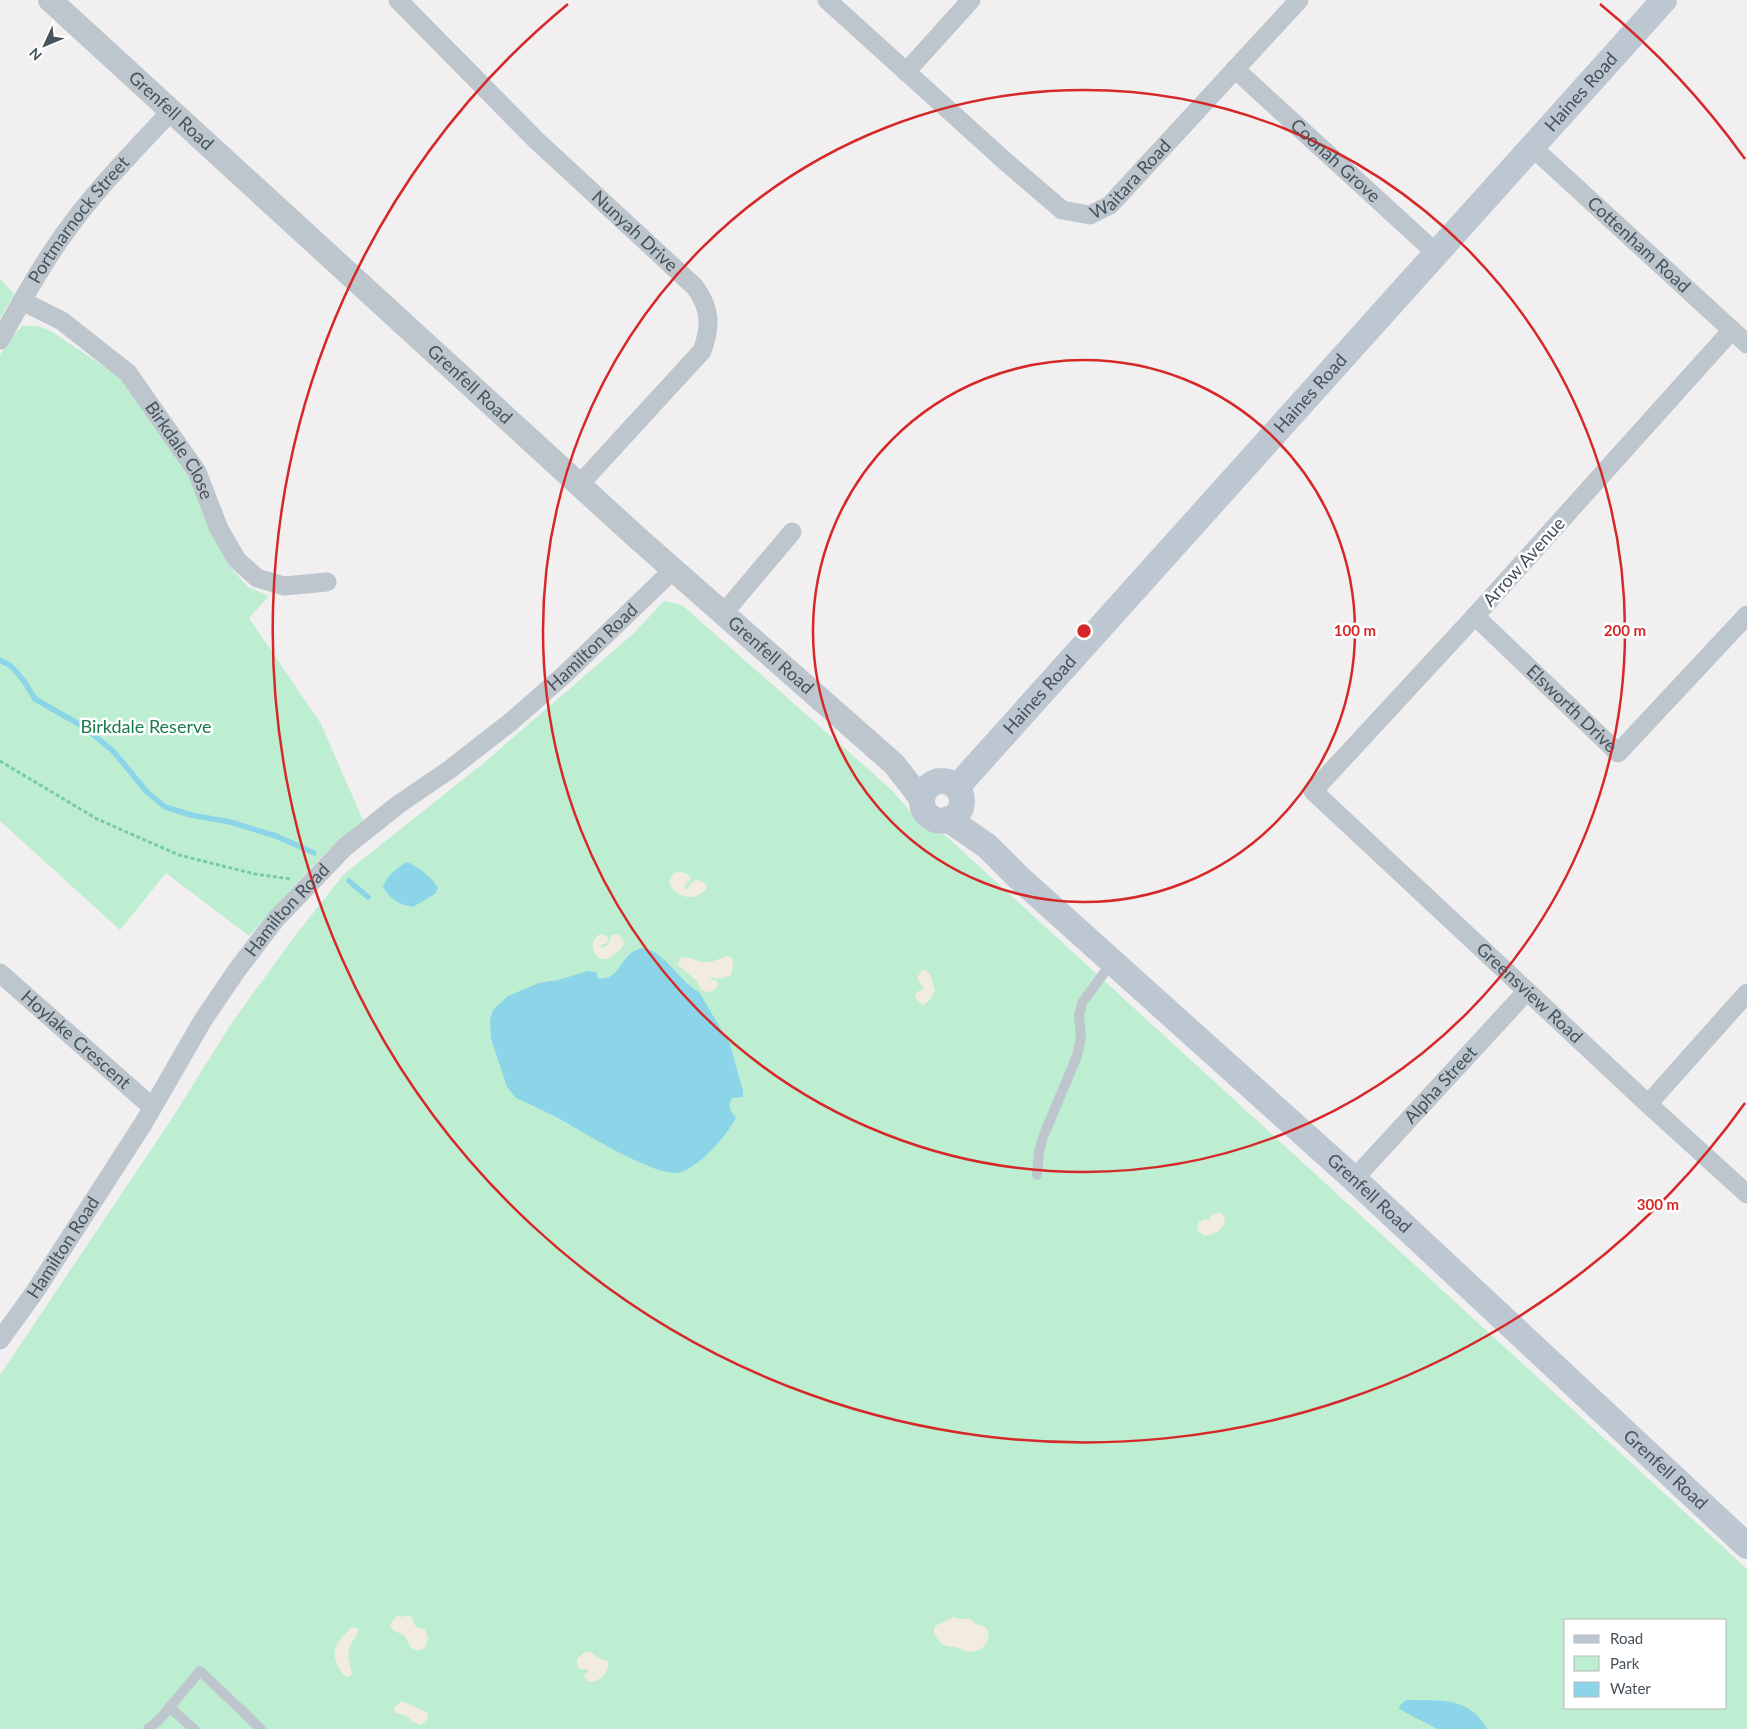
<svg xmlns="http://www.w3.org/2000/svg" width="1747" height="1729" viewBox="0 0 1747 1729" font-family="Lato,sans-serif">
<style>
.green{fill:#beeed1;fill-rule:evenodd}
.sand{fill:#f2ece0}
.water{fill:#8cd5e9}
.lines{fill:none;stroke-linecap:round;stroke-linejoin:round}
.stream{stroke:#8cd5e9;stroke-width:5.5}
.path{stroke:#77cba3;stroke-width:3;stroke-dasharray:4 2.5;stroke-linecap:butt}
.service{stroke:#bdc6cd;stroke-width:10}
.minor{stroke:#bdc6cd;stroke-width:19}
.tertiary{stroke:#bdc6cd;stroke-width:24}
.secondary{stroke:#bdc7d2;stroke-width:26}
.ring{fill:none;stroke:#d62828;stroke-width:2.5}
.labels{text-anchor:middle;stroke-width:5;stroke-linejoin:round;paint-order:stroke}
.street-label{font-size:18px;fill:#47525b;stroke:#fff}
.park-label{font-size:18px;fill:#197b4c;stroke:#fff}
.centre{fill:#d62828;stroke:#fff;stroke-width:2.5}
.ring-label{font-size:15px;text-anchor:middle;font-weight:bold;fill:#d62828;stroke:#fff;stroke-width:5;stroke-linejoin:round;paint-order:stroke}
</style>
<rect width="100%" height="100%" fill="#f1efef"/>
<path class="green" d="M 0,279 L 14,294 L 0,318 Z
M 22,326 L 39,326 L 54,333 L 121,378 L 189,478 L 212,533 L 230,567 L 248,587 L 269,596 L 249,618 L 321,724 L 363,820 C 320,854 285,896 249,936 L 166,873 L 120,930 L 0,821 L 0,355 L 8,341 Z
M 664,601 L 682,605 L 893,791 L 922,826 L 946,836 L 1747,1569 L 1747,1729 L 0,1729 L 0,1375 L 171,1120 L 231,1024 L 294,937 L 344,874 L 485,762 L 634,633 ZM 1566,1620 L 1726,1620 L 1726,1708 L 1566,1708 Z"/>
<path class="sand" d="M 681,872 L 688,874 L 691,878 L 685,885 L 685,889 L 688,889 L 690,884 L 697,879 L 705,884 L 707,887 C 697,903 673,899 669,881 L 674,873 Z
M 601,934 L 608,937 L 607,943 L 601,945 L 601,948 L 607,946 L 612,935 L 619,935 L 624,941 C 623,947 620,950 615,954 C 598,971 583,941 601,934 Z
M 728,956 L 732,958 L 733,965 L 731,975 L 721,979 L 710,977 L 711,979 L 716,980 L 718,985 C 715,993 707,993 701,990 L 696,980 L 678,965 L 680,958 C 690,955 695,962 704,962 C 712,963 720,958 728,956 Z
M 922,970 L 925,970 L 930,974 L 935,991 L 930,1000 L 923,1005 L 917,1000 L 915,995 L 917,992 L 924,989 L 917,978 Z
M 1218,1213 L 1222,1213 C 1231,1226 1216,1234 1205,1236 C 1199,1233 1195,1229 1199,1222 L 1206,1219 L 1208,1221 L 1212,1215 Z
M 398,1615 L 401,1617 L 410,1615 L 416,1627 L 425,1629 L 428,1638 L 425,1648 C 413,1655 409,1645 405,1636 L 395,1631 L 390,1626 L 392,1621 Z
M 954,1617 L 959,1619 L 970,1619 C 972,1620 973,1623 976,1624 C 979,1626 983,1624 986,1628 C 989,1631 989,1635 988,1639 C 986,1648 975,1654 966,1651 C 959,1649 966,1650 959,1648 C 946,1645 941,1648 934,1633 L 935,1626 Z
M 355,1627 L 358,1629 L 358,1632 L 349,1648 L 348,1656 L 352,1674 L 347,1677 C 342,1674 340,1669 337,1664 C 330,1647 340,1640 351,1628 Z
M 585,1652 C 592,1652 593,1654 598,1658 C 602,1660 605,1659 609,1663 C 608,1673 599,1682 589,1682 L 585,1678 L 584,1675 L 588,1672 L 588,1669 L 579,1669 L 577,1663 L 577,1659 Z
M 402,1701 L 426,1712 L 428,1714 C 428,1719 425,1722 421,1725 C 410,1723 411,1715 396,1713 L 394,1709 L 396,1706 Z"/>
<path class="water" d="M 406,862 C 417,865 433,878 438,888 L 435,894 L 413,907 C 399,905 390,899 383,887 C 387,875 396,870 406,862 Z
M 641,948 C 664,949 679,982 699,992 L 730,1044 L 743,1091 L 743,1097 L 732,1098 C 727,1108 731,1110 736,1118 C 726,1136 702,1164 682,1172 C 660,1181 580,1130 558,1118 C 544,1111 530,1104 516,1098 L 507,1087 L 491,1039 L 490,1020 L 493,1010 L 508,996 L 539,983 L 558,980 L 588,971 L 596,972 L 598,978 C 615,982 620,963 630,954 C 633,951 637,950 641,948 Z
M 1406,1700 C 1438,1701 1469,1695 1487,1729 L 1437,1729 L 1399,1709 L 1400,1705 Z"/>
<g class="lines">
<path class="stream" d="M 0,660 L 11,666 L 24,681 L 35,699 L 84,727 L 113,751 L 147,792 L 165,807 L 191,815 L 230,822 L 276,836 L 314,853
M 349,881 L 368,897"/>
<path class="path" d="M 0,761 L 97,819 L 179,855 L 255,874 L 291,879"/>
<path class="service" d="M 1037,1175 L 1039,1152 L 1043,1137 L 1077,1056 L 1081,1037 L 1079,1016 L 1082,1003 L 1112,962
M 169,1707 L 194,1729
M 148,1729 L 158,1721 L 200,1671 L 261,1729"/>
<g class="minor">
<path id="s1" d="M 398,0 L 536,140 L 695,287 C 711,309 711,327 702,351 L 579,485"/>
<path id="s2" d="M 827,0 L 1006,162 L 1062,210 L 1090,215 L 1110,205 L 1299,0"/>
<path id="s3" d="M 1235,69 L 1436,253"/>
<path d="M 906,72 L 971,0"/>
<path id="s4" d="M 1531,146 L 1747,344"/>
<path id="s5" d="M 22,301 L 62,321 L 128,373 L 197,472 L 219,529 L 237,560 L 257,578 L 284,586 L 327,582"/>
<path id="s6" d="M 1732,330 L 1475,616 L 1313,791 L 1648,1104 L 1747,1194"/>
<path id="s7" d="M 0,340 C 22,301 43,262 70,226 C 100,185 137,148 171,111"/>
<path d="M 723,614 L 792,532"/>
<path id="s8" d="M 1475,616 L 1618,753 L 1747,615"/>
<path id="s9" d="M 0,973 L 152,1107"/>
<path d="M 1648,1104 L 1747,993"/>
<path id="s10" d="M 1354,1179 L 1527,991"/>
<path id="s11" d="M 0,1340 L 34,1293 L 143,1124 L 203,1020 L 237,970 L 276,919 L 345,847 L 399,804 L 449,770 L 513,720 L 564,675 L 673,570"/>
</g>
<path class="tertiary" id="s12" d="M 50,0 L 633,534 L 894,764 L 922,800"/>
<g class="secondary">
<circle cx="942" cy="801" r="20"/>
<path id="s13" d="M 957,787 L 1664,0"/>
<path id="s14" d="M 948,819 L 987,846 L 1018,877 L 1354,1179 L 1747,1546"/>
</g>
</g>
<g class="ring">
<circle cx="1084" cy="631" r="271"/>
<circle cx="1084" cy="631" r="541"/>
<path d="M1745 1103A812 812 0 1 1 568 4M1600 4A812 812 0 0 1 1745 159"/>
</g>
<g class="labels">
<g class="street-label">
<text dy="6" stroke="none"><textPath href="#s13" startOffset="934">Haines Road</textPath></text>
<text dy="6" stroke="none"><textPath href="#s12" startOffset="164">Grenfell Road</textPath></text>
<text dy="6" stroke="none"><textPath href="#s3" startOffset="136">Coonah Grove</textPath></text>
<text dy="6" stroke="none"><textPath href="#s2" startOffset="398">Waitara Road</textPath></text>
<text dy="6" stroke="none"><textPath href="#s7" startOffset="144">Portmarnock Street</textPath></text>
<text dy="6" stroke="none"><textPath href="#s1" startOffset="331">Nunyah Drive</textPath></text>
<text dy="6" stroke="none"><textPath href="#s4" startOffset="146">Cottenham Road</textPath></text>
<text dy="6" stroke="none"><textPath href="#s12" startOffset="569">Grenfell Road</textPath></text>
<text dy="6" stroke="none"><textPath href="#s13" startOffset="529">Haines Road</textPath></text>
<text dy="6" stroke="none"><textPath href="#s5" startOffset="222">Birkdale Close</textPath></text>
<text transform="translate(1524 562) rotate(-48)" y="6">Arrow Avenue</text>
<text dy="6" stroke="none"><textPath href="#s11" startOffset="922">Hamilton Road</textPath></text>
<text dy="6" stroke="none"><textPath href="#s12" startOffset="974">Grenfell Road</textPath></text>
<text dy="6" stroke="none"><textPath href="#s13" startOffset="124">Haines Road</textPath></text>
<text dy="6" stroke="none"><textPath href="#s8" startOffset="134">Elsworth Drive</textPath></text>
<text dy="6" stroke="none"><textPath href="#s11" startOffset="518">Hamilton Road</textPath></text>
<text dy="6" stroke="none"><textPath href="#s6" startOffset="919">Greensview Road</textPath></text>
<text dy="6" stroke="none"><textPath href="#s9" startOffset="101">Hoylake Crescent</textPath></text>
<text dy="6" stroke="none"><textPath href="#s10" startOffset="128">Alpha Street</textPath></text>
<text dy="6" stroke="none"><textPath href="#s14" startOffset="564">Grenfell Road</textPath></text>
<text dy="6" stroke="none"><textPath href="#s11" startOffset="112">Hamilton Road</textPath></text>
<text dy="6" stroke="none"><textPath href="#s14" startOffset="969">Grenfell Road</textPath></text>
</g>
<g class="park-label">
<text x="146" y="733">Birkdale Reserve</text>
</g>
</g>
<circle cx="1084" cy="631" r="8" class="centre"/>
<g class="ring-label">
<text x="1355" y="636">100 m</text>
<text x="1625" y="636">200 m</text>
<text x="1658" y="1210">300 m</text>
</g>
<rect x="1564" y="1619" width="162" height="90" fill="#ffffff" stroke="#b5babd"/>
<rect x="1574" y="1635" width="25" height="8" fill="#bdc7d2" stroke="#b5babd"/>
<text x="1610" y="1644" font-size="15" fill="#47525b">Road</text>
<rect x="1574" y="1656" width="25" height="15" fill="#beeed1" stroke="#b5babd"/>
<text x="1610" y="1669" font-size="15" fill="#47525b">Park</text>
<rect x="1574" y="1682" width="25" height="15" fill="#8cd5e9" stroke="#b5babd"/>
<text x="1610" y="1694" font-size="15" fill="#47525b">Water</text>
<g transform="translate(45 45) rotate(226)" stroke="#ffffff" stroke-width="4" paint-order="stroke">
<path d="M0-4L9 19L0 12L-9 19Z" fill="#47525b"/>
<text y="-8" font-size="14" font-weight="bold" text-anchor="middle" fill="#47525b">N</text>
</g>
</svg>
